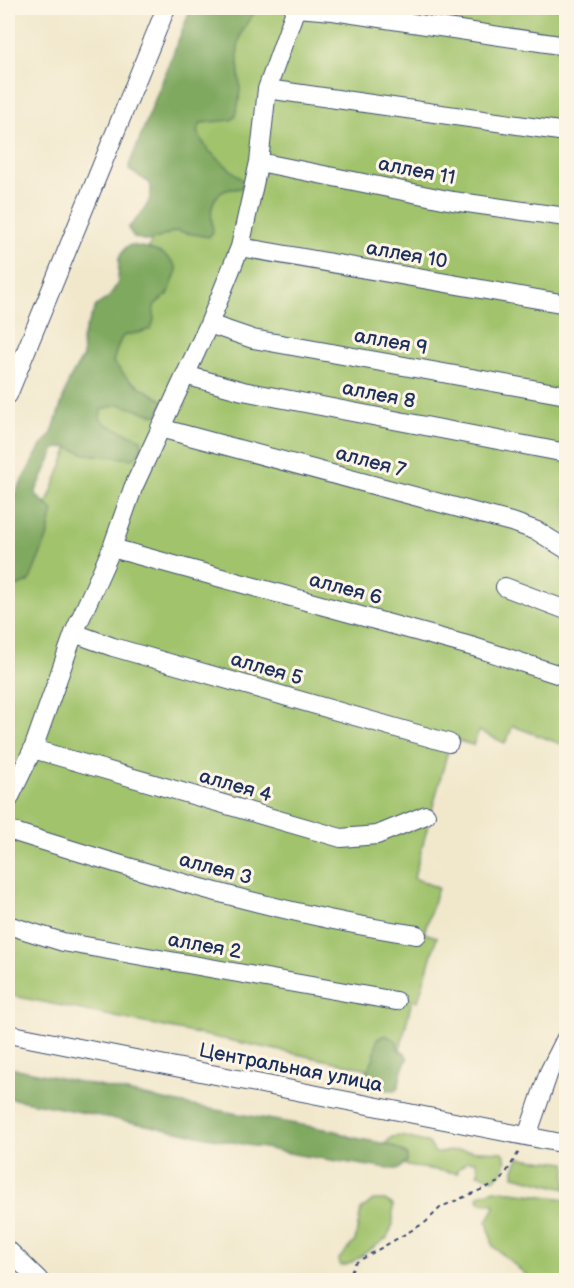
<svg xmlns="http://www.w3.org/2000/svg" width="574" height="1288" viewBox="0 0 574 1288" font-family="'Balsamiq Sans',sans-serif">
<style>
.green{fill:#a1c36c;stroke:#5e7965;stroke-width:1.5}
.forest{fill:#80a960;stroke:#4e6c5f;stroke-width:1.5}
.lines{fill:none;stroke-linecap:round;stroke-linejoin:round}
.minor-casing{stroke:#3b4b6e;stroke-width:20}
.path{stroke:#3b4b6e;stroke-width:2;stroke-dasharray:4.5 4.5;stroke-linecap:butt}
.minor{stroke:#fff;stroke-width:18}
.labels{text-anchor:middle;stroke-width:6;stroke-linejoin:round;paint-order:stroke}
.street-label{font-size:20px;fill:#1b2f5e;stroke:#fcf5e5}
</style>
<rect width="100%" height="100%" fill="#fcf5e5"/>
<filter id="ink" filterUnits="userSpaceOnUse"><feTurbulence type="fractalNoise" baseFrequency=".0167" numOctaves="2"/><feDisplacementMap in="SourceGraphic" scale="12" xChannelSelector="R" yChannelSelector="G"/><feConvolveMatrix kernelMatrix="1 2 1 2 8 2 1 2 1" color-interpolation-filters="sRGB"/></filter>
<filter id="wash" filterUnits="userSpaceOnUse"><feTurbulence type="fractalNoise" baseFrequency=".008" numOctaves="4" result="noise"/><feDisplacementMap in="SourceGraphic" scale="24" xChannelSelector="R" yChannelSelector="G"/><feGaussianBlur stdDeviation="1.35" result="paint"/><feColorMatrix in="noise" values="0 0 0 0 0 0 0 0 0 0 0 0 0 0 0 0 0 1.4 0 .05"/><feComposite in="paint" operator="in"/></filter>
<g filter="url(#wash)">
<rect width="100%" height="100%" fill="#f1e8cc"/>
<path class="green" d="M 244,8 L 566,8 L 566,746 L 513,726 L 505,743 L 479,731 L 473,745 L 451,739 L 414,878 L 438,888 L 424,933 L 437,937 L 418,1001 L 412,1000 L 394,1074 L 8,995 L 8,601 Z
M 401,1136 L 429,1143 L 435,1153 L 459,1150 L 503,1152 C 509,1162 504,1173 494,1179 L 477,1174 L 479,1171 L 476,1161 L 467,1161 L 457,1170 L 458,1173 L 408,1166 L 404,1164 L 407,1161 L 405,1153 L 385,1144 L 392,1137 Z
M 519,1158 L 566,1163 L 566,1189 L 514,1176 L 514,1169 Z
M 495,1190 L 566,1199 L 566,1280 L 532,1280 L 493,1246 L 487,1221 L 495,1207 L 494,1204 L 481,1203 L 478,1199 L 479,1195 Z
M 373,1200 L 385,1200 L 393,1205 L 393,1224 L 387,1238 L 349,1264 L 341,1266 L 338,1260 L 355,1241 L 361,1210 Z"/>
<path class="forest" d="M 191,8 L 258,8 C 219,53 251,70 235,117 L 231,120 L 201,123 L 197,132 L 208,150 L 244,181 L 243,187 C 237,190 230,188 224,191 C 208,198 211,218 213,231 L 209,237 L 175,231 L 156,239 L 147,241 L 134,237 L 128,228 C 140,215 155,202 150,183 L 129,170 L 129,166 Z
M 131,245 C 148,248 171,252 177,270 L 168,295 C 142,310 161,309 151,329 C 121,341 125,322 113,362 L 129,380 L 164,401 L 157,416 L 118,404 L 101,410 L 100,418 L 105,424 L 141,439 L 142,447 L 134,459 L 85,454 L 67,447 L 55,449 L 36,491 L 37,496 L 53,510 L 47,538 L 29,582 L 8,590 L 8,541 L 12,535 L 12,499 L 41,446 L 52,433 L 69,380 L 83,357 L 82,339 L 86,328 L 96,306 L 109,297 L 118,283 L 119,258 L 126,247 Z
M 385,1035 L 397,1041 L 398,1049 L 405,1053 L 408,1059 C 397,1073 403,1082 396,1090 L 371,1089 L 363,1085 L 362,1079 L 374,1058 L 377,1039 Z
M 8,1067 L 193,1106 L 336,1131 C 358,1144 386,1137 407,1155 L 407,1161 L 399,1169 L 389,1169 L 299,1155 L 8,1098 Z"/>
</g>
<g filter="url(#ink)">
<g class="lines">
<defs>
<path id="minor" d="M 296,8 L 333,11 L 566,46
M 267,89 L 566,132
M 259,162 L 453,201 L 566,217
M 240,247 L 566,304
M 209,324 L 253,339 L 566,395
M 185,375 L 243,391 L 566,453
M 8,395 L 166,8
M 160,428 L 515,523 L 537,531 L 566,549
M 112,548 L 474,647 L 566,677
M 505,587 L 566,610
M 74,633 L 113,647 L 449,743
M 33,749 L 341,838 L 377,835 L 426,815
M 8,801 L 33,749 L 74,633 L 112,548 L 133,488 L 209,324 L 240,247 L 259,162 L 267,89 L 296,8
M 8,830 C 142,872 277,914 417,935
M 8,925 L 63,942 L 396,1001
M 8,1034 L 566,1144
M 527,1136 L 549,1072 L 566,1038
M 8,1250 L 39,1280"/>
</defs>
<use href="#minor" class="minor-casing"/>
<path class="path" d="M 347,1280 L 355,1263 L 426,1222 L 441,1207 L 501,1181 L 520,1150"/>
<use href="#minor" class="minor"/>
</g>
</g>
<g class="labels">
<g class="street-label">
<text transform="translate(417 170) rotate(11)" y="7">аллея 11</text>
<text transform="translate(407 254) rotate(10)" y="7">аллея 10</text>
<text transform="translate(391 341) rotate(10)" y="7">аллея 9</text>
<text transform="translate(379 394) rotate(11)" y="7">аллея 8</text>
<text transform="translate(371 461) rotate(15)" y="7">аллея 7</text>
<text transform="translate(346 588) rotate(15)" y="7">аллея 6</text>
<text transform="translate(267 668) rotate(16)" y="7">аллея 5</text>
<text transform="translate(236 785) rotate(16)" y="7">аллея 4</text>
<text transform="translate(216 868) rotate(15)" y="7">аллея 3</text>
<text transform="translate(205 945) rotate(10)" y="7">аллея 2</text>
<text transform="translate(291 1067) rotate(11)" y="7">Центральная улица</text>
</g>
</g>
<rect width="574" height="1288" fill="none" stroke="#fcf5e5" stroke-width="30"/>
</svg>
